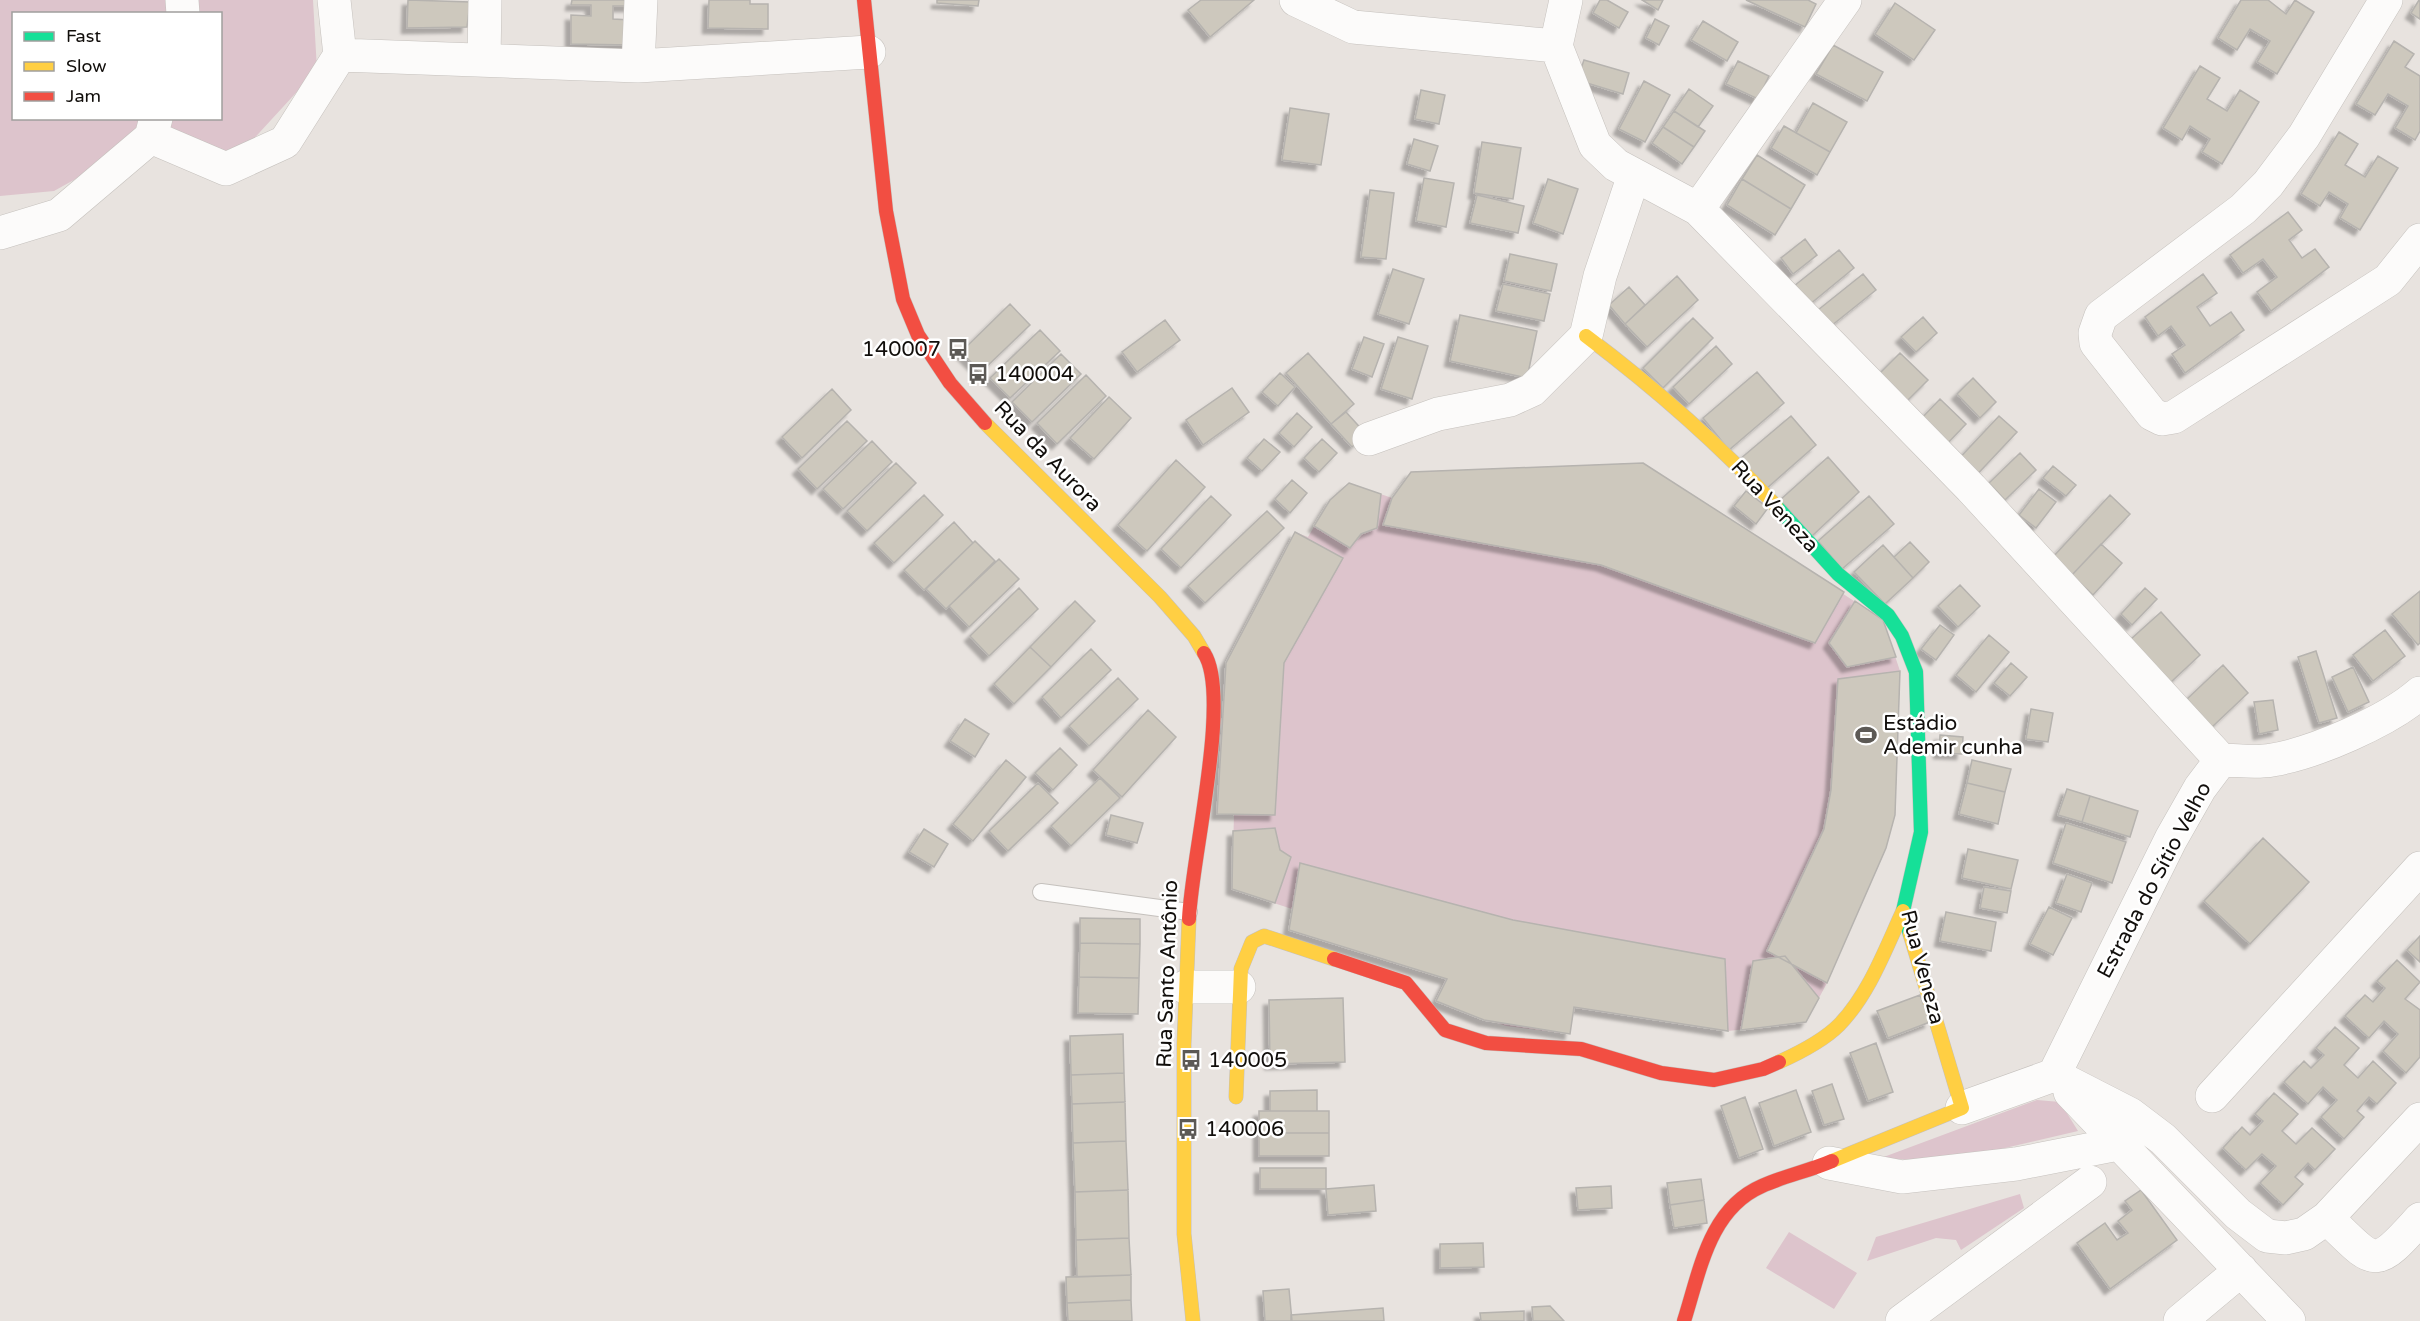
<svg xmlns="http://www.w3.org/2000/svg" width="2420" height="1321" viewBox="0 0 2420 1321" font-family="'Varela Round',sans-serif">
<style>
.green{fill:#ddc4cc;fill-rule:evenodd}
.building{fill:#cdc8bd;stroke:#b6b3af;stroke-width:1.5;filter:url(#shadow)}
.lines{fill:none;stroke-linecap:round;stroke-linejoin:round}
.lane-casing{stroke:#c5c1bd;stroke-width:18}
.street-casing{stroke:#c5c1bd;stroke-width:34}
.fast-casing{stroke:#c5c1bd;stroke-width:15}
.slow-casing{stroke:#c5c1bd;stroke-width:15}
.jam-casing{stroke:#c5c1bd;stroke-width:15}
.lane{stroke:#fcfbfa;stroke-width:16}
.street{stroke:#fcfbfa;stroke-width:33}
.fast{stroke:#16e098;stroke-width:14}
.slow{stroke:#ffcf43;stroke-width:14}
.jam{stroke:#f24e42;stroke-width:14}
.labels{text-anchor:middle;stroke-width:5;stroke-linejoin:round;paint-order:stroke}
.poi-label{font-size:21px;fill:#110e0b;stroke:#fff;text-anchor:start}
.street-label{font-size:21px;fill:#110e0b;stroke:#fff}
</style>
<defs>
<filter id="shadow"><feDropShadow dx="-5.5" dy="5.5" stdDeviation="1.5" flood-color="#0004"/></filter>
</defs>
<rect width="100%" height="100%" fill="#e8e3df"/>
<path class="green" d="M 0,0 L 313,0 L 317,70 L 226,169 L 151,137 L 54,191 L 0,196 ZM 14,14 L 220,14 L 220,118 L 14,118 Z
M 1643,463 L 1883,620 L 1900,671 L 1895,815 L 1886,848 L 1827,983 L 1806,1022 L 1728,1031 L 1574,1007 L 1570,1034 L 1506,1026 L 1436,1001 L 1447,979 L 1289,930 L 1292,909 L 1232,889 L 1234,814 L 1217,814 L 1295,532 L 1308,537 L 1330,500 L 1349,483 L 1392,498 L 1411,472 Z
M 2037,1100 L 2060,1102 L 2078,1131 L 1945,1162 L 1881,1158 Z
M 2020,1194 L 2024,1208 L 1961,1250 L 1956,1240 L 1936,1238 L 1867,1261 L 1876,1237 Z
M 1789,1232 L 1857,1273 L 1834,1309 L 1766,1268 Z"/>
<path class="building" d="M 408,0 L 470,2 L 467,27 L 407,28 Z
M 572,0 L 632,0 L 632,6 L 613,6 L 613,19 L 631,20 L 631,45 L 571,44 L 571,15 L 591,16 L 591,5 L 571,5 Z
M 709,0 L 750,0 L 750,4 L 768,4 L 768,29 L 708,28 Z
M 937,0 L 979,0 L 978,6 L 937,3 Z
M 1201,0 L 1254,0 L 1210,37 L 1188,10 Z
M 1600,0 L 1607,0 L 1628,12 L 1619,28 L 1593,13 Z
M 1642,0 L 1663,0 L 1658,10 Z
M 1746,0 L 1808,0 L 1816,4 L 1805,27 Z
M 2241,0 L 2268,0 L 2286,14 L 2295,0 L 2314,12 L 2277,74 L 2257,62 L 2270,41 L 2250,29 L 2237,50 L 2218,38 Z
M 2419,0 L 2420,0 L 2420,19 L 2411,13 Z
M 1895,3 L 1935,30 L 1914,60 L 1875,34 Z
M 1655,19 L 1669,26 L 1659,45 L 1646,38 Z
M 1703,21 L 1738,42 L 1727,61 L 1691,40 Z
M 2394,41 L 2414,54 L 2405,67 L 2420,76 L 2420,131 L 2415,140 L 2395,128 L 2408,106 L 2388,94 L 2375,115 L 2356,104 Z
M 1833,45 L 1883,72 L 1867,101 L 1816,74 Z
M 1584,60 L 1629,73 L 1623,94 L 1577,80 Z
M 1738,61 L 1769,76 L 1758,99 L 1726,84 Z
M 2200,66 L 2220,78 L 2207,99 L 2227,111 L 2240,90 L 2259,102 L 2222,164 L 2202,152 L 2210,139 L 2190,126 L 2182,140 L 2163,128 Z
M 1644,81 L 1670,95 L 1645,142 L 1619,129 Z
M 1689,89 L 1713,106 L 1698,127 L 1674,111 Z
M 1421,90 L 1445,95 L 1439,124 L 1415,119 Z
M 1813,103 L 1847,122 L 1830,152 L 1796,133 Z
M 1290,108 L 1329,114 L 1321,165 L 1282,160 Z
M 1674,111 L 1705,131 L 1694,147 L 1663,127 Z
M 1784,126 L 1830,152 L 1817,175 L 1771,148 Z
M 1663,127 L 1694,147 L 1682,164 L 1652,143 Z
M 2339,132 L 2358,144 L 2345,165 L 2365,177 L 2378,156 L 2398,168 L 2360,230 L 2340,218 L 2348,204 L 2329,192 L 2320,206 L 2301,194 Z
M 1414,139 L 1438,146 L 1430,171 L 1407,164 Z
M 1482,142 L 1521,148 L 1513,199 L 1474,193 Z
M 1757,155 L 1805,185 L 1791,209 L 1742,179 Z
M 1424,178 L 1454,183 L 1446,227 L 1416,221 Z
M 1548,179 L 1578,189 L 1563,234 L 1533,223 Z
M 1742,179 L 1791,209 L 1775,235 L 1727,205 Z
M 1370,190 L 1394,193 L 1386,259 L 1361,257 Z
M 1477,195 L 1524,206 L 1518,233 L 1470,223 Z
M 2288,212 L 2302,230 L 2289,240 L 2302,258 L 2315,249 L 2329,267 L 2271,311 L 2257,292 L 2277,277 L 2263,259 L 2243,273 L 2230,255 Z
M 1805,239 L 1817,255 L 1793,274 L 1781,258 Z
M 1839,250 L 1854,268 L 1809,305 L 1794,286 Z
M 1510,254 L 1557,264 L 1551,291 L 1504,281 Z
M 1393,269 L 1424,279 L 1409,324 L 1378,314 Z
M 1863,274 L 1876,290 L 1826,330 L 1813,314 Z
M 2203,274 L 2217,293 L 2197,307 L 2210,326 L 2231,312 L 2244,330 L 2185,373 L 2172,354 L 2185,345 L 2171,326 L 2158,336 L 2145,317 Z
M 1677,276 L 1698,300 L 1647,347 L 1625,324 Z
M 1503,284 L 1550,294 L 1544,321 L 1496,311 Z
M 1629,287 L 1645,305 L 1625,324 L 1609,305 Z
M 1010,304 L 1030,325 L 981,372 L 961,352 Z
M 1460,315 L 1537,331 L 1527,378 L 1450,361 Z
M 1923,317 L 1937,333 L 1916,352 L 1901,337 Z
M 1693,318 L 1713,338 L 1663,388 L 1643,368 Z
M 1165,320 L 1180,340 L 1137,372 L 1122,352 Z
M 1040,330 L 1060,351 L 1010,398 L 990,378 Z
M 1364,337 L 1384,344 L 1372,377 L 1352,369 Z
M 1398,337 L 1428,346 L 1412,399 L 1381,389 Z
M 1716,346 L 1732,364 L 1689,404 L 1673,387 Z
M 1308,353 L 1354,404 L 1331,424 L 1286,373 Z
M 1900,353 L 1928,380 L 1902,406 L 1875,378 Z
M 1061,354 L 1081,374 L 1032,422 L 1012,402 Z
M 1757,372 L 1784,403 L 1729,450 L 1703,418 Z
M 1280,373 L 1295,387 L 1278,406 L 1262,392 Z
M 1086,375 L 1106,396 L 1057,444 L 1037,423 Z
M 1973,378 L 1996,402 L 1980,418 L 1957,394 Z
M 1232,388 L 1249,412 L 1203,445 L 1186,420 Z
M 832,389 L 851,410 L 802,458 L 782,437 Z
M 1109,397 L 1131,418 L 1094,459 L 1070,438 Z
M 1940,399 L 1966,424 L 1945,446 L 1919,421 Z
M 1346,412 L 1366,434 L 1352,447 L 1331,424 Z
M 1297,413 L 1312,427 L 1294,447 L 1279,433 Z
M 1791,416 L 1816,445 L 1766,489 L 1740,459 Z
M 1999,416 L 2017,432 L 1971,481 L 1953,465 Z
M 847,421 L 867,441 L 817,489 L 798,469 Z
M 1264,439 L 1280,452 L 1262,471 L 1247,458 Z
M 1322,439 L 1337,453 L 1319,472 L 1304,458 Z
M 872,441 L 892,462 L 843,509 L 823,489 Z
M 2020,453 L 2036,470 L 2005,500 L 1989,483 Z
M 1828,457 L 1859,492 L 1812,536 L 1780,500 Z
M 1176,460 L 1205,487 L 1147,551 L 1118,525 Z
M 896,463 L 916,483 L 867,531 L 847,511 Z
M 1643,463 L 1844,592 L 1815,643 L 1601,565 L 1383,525 L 1392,498 L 1411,472 Z
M 2053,466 L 2076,485 L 2066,496 L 2043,478 Z
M 1292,480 L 1307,493 L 1290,513 L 1275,499 Z
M 1349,483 L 1381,494 L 1377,528 L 1361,534 L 1350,548 L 1314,526 L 1330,500 Z
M 2039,489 L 2056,502 L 2036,528 L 2019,515 Z
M 1746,491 L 1768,508 L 1756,524 L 1734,506 Z
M 924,495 L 943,515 L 894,563 L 874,543 Z
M 2110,495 L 2130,514 L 2072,575 L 2053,557 Z
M 1211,496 L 1231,515 L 1181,568 L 1161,549 Z
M 1869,496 L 1894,524 L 1842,569 L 1818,541 Z
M 1267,511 L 1284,528 L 1205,603 L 1188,586 Z
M 954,522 L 973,543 L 924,590 L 904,570 Z
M 1295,532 L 1343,558 L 1284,663 L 1275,815 L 1217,814 L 1226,663 Z
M 975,541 L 995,561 L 946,609 L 926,589 Z
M 1910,542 L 1929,562 L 1913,578 L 1894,557 Z
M 2101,544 L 2122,563 L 2093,595 L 2072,575 Z
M 1883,545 L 1913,578 L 1885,604 L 1854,572 Z
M 999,559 L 1019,579 L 969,627 L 949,606 Z
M 1960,585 L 1980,606 L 1958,627 L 1938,606 Z
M 1019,588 L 1038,609 L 989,656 L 970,636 Z
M 2145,588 L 2157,599 L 2132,625 L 2121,614 Z
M 2420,591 L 2420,643 L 2418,645 L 2392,614 Z
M 1075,601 L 1095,621 L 1051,667 L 1030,647 Z
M 1855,601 L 1883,620 L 1896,657 L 1847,667 L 1829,643 Z
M 2161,612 L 2200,655 L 2171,682 L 2131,639 Z
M 1940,625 L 1954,635 L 1936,660 L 1921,649 Z
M 2385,630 L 2405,656 L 2373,681 L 2353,655 Z
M 1989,635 L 2009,652 L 1976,692 L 1956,675 Z
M 1030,647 L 1051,667 L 1014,704 L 994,684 Z
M 1091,649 L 1111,670 L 1061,718 L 1042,697 Z
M 2316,651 L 2337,718 L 2319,723 L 2298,657 Z
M 2011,663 L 2027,677 L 2010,696 L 1994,683 Z
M 2223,665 L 2248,693 L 2212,727 L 2187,699 Z
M 2353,667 L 2369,702 L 2348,712 L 2332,677 Z
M 1900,671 L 1895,815 L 1886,848 L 1827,983 L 1767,951 L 1824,829 L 1831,790 L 1838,679 Z
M 1118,678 L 1138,699 L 1089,746 L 1069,726 Z
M 2273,700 L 2278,730 L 2259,734 L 2254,702 Z
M 2031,709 L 2053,713 L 2048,742 L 2026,739 Z
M 1148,710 L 1176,737 L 1122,797 L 1093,770 Z
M 965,719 L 989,734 L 975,757 L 950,741 Z
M 1940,735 L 1963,737 L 1962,754 L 1939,753 Z
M 1060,748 L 1077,765 L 1053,790 L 1035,773 Z
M 1006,760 L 1026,777 L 973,841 L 953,824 Z
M 1972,760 L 2011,769 L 2005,792 L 1967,783 Z
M 1100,778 L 1120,798 L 1071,846 L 1051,826 Z
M 1038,783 L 1058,803 L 1008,851 L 989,831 Z
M 1967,783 L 2005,792 L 1998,824 L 1959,814 Z
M 2067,789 L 2090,796 L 2082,822 L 2058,815 Z
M 2090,796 L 2138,811 L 2130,837 L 2082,822 Z
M 1111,815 L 1143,823 L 1137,843 L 1106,835 Z
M 2066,823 L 2126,842 L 2112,883 L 2053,863 Z
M 1275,828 L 1280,850 L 1291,857 L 1275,903 L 1232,889 L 1233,831 Z
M 924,829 L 948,844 L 934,867 L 909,852 Z
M 2263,838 L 2309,882 L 2250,944 L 2204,901 Z
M 1968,849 L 2018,860 L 2011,889 L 1962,878 Z
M 1300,863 L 1513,920 L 1725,959 L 1728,1031 L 1574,1007 L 1570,1034 L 1484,1020 L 1436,1001 L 1447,979 L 1289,930 Z
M 2067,874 L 2092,883 L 2081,912 L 2056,903 Z
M 1984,887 L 2011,891 L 2007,913 L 1980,908 Z
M 2049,907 L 2072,918 L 2053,955 L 2030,944 Z
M 1946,912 L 1996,922 L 1991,951 L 1940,941 Z
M 1080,918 L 1140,919 L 1140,944 L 1080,943 Z
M 2420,936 L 2420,962 L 2407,950 Z
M 1080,943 L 1140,944 L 1139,978 L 1079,977 Z
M 1785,956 L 1819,998 L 1806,1022 L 1741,1030 L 1753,961 Z
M 2397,960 L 2420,982 L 2405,999 L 2420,1010 L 2420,1057 L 2406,1073 L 2383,1051 L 2398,1034 L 2384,1021 L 2369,1038 L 2345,1016 L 2365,995 L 2373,1002 L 2385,988 L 2377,981 Z
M 1079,977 L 1139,978 L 1138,1014 L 1078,1013 Z
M 1920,995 L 1930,1022 L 1888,1038 L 1877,1011 Z
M 1343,998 L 1345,1062 L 1270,1064 L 1269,1000 Z
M 2335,1027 L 2359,1048 L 2344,1065 L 2358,1078 L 2373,1061 L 2396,1083 L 2377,1104 L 2369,1097 L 2357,1111 L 2364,1117 L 2344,1139 L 2321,1117 L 2337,1100 L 2323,1087 L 2308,1104 L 2284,1082 L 2304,1061 L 2311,1068 L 2324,1055 L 2316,1048 Z
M 1123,1034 L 1124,1073 L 1071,1075 L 1070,1036 Z
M 1876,1043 L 1893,1092 L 1868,1101 L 1850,1053 Z
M 1124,1073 L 1125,1102 L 1072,1104 L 1071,1075 Z
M 1832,1084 L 1844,1119 L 1824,1125 L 1812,1091 Z
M 1317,1090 L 1317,1111 L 1270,1111 L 1270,1091 Z
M 1796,1090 L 1811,1132 L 1774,1146 L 1759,1103 Z
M 2274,1093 L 2298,1114 L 2282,1131 L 2296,1144 L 2312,1128 L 2335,1149 L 2315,1170 L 2308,1163 L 2295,1177 L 2303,1184 L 2283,1205 L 2260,1183 L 2276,1166 L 2262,1154 L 2246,1170 L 2223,1148 L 2242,1127 L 2250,1135 L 2263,1121 L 2255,1114 Z
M 1745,1097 L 1763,1149 L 1739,1158 L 1721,1106 Z
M 1125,1102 L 1126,1141 L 1073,1143 L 1072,1104 Z
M 1259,1111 L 1329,1111 L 1329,1133 L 1259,1133 Z
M 1259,1133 L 1329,1133 L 1329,1156 L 1259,1156 Z
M 1126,1141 L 1128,1190 L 1075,1192 L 1073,1143 Z
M 1260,1168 L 1326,1168 L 1326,1189 L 1260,1189 Z
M 1701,1179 L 1704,1200 L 1670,1205 L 1667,1183 Z
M 1374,1185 L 1376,1211 L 1328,1215 L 1326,1189 Z
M 1611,1186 L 1612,1208 L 1578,1210 L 1576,1188 Z
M 1128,1190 L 1129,1238 L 1076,1240 L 1075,1192 Z
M 2141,1190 L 2177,1240 L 2110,1289 L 2077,1243 L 2105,1223 L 2117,1240 L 2128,1233 L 2118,1221 L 2132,1210 L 2125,1201 Z
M 1704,1200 L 1707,1223 L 1674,1228 L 1670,1205 Z
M 1129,1238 L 1131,1275 L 1077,1277 L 1076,1240 Z
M 1483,1243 L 1484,1267 L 1440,1268 L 1440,1244 Z
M 1131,1275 L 1131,1300 L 1067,1303 L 1066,1277 Z
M 1289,1289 L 1292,1321 L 1265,1321 L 1263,1291 Z
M 1131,1300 L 1132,1321 L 1068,1321 L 1067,1303 Z
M 1550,1306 L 1564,1321 L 1533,1321 L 1532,1307 Z
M 1383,1308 L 1384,1321 L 1291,1321 L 1291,1315 Z
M 1524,1311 L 1524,1321 L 1481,1321 L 1480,1313 Z"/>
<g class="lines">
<defs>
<path id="lane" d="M 1041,892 L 1189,912"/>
<path id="street" d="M 182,0 L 183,14
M 334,0 L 340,55 L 638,66 L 869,52
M 1296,0 L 1353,27 L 1556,46
M 2386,0 L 2304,136 L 2268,184 L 2243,209 L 2101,316 L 2095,333 L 2096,343 L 2152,414 L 2162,419 L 2174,417 L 2388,280 L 2420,240
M 1556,46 L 1595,145 L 1616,165 L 1698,209 L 1971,488 L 2221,760
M 1556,46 L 1566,0
M 484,60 L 485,0
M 638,66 L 641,0
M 151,137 L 226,169 L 285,142 L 340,55
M 1698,209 L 1845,0
M 0,233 L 59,215 L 151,137 L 156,118
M 1369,439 L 1438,414 L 1510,400 L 1532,390 L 1586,336 L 1600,276 L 1634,175
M 1185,987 L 1239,987
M 2054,1075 L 2130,1114 L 2163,1139 L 2238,1214 L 2267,1236 L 2286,1238 L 2304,1234 L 2327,1218 L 2420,1119
M 2070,1092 L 2289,1321
M 2212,1096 L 2420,868
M 1962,1108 L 2054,1075 L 2171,839 L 2200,788 L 2221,760 C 2237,760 2256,763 2272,760 C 2315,753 2388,721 2420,693
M 1829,1163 L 1902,1177 L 2016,1164 L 2118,1144
M 2327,1218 C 2375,1264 2373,1272 2420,1219
M 1902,1321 L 2090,1182
M 2180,1321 L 2241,1270"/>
<path id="fast" d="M 1776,506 L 1838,574 L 1888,615 L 1902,636 L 1916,672 L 1921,832 L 1903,911 L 1910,934"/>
<path id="slow" d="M 1586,336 C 1655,388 1718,443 1776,506
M 985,423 L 1160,597 L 1194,636 L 1204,653
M 1189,919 L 1184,1044 L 1184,1234 L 1193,1321
M 1779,1062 C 1799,1053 1823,1041 1839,1025 C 1869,994 1885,950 1903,911
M 1236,1097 L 1241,969 L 1252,942 L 1264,936 L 1334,959
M 1832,1161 L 1962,1108 L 1910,934"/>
<path id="jam" d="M 864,0 L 886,211 L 903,299 L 918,335 L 950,383 L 985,423
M 1189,919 C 1191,860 1232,696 1204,653
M 1334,959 L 1406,983 L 1445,1030 L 1486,1043 L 1581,1049 L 1661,1073 L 1714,1080 L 1763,1069 L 1779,1062
M 1684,1321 C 1700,1271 1709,1209 1762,1186 C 1784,1176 1809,1171 1832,1161"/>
</defs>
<use href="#lane" class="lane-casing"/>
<use href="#street" class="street-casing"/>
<use href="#fast" class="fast-casing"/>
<use href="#slow" class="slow-casing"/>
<use href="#jam" class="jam-casing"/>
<use href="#lane" class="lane"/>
<use href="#street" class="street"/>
<use href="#fast" class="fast"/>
<use href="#slow" class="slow"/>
<use href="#jam" class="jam"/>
</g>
<defs>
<symbol id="bus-bare" viewBox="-9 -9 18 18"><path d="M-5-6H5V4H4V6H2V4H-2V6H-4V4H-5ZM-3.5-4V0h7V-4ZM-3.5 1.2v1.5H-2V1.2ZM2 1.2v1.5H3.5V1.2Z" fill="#5c5955" stroke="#fff" stroke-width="2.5" paint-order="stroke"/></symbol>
<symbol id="stadium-bare" viewBox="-9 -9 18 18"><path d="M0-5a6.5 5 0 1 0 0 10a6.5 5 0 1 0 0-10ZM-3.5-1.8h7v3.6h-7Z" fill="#5c5955" stroke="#fff" stroke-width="2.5" paint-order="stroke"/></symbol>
</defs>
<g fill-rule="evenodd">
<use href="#bus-bare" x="943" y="334" width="30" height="30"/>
<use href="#bus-bare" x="963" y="359" width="30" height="30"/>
<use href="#stadium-bare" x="1851" y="720" width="30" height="30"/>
<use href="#bus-bare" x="1176" y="1045" width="30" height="30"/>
<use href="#bus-bare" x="1173" y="1114" width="30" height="30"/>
</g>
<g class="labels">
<g class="poi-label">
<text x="941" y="356" text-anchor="end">140007</text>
<text x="995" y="381">140004</text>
<text x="1883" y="730">Estádio<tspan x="1883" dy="24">Ademir cunha</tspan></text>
<text x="1208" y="1067">140005</text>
<text x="1205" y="1136">140006</text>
</g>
<g class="street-label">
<text transform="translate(1048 456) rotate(46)" y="7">Rua da Aurora</text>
<text transform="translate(1775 506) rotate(47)" y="7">Rua Veneza</text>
<text transform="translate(2154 880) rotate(-62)" y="7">Estrada do Sítio Velho</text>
<text transform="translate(1923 967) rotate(75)" y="7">Rua Veneza</text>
<text transform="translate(1167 974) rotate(-88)" y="7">Rua Santo Antônio</text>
</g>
</g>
<rect x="12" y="12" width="210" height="108" fill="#ffffff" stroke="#a09f9d" stroke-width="1.5"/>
<rect x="24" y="32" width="30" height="9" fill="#16e098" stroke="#a09f9d" stroke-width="1.5"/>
<text x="66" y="42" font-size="18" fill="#110e0b">Fast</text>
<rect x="24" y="62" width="30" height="9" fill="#ffcf43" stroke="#a09f9d" stroke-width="1.5"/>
<text x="66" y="72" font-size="18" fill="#110e0b">Slow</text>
<rect x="24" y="92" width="30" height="9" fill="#f24e42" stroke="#a09f9d" stroke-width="1.5"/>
<text x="66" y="102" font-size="18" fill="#110e0b">Jam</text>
</svg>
